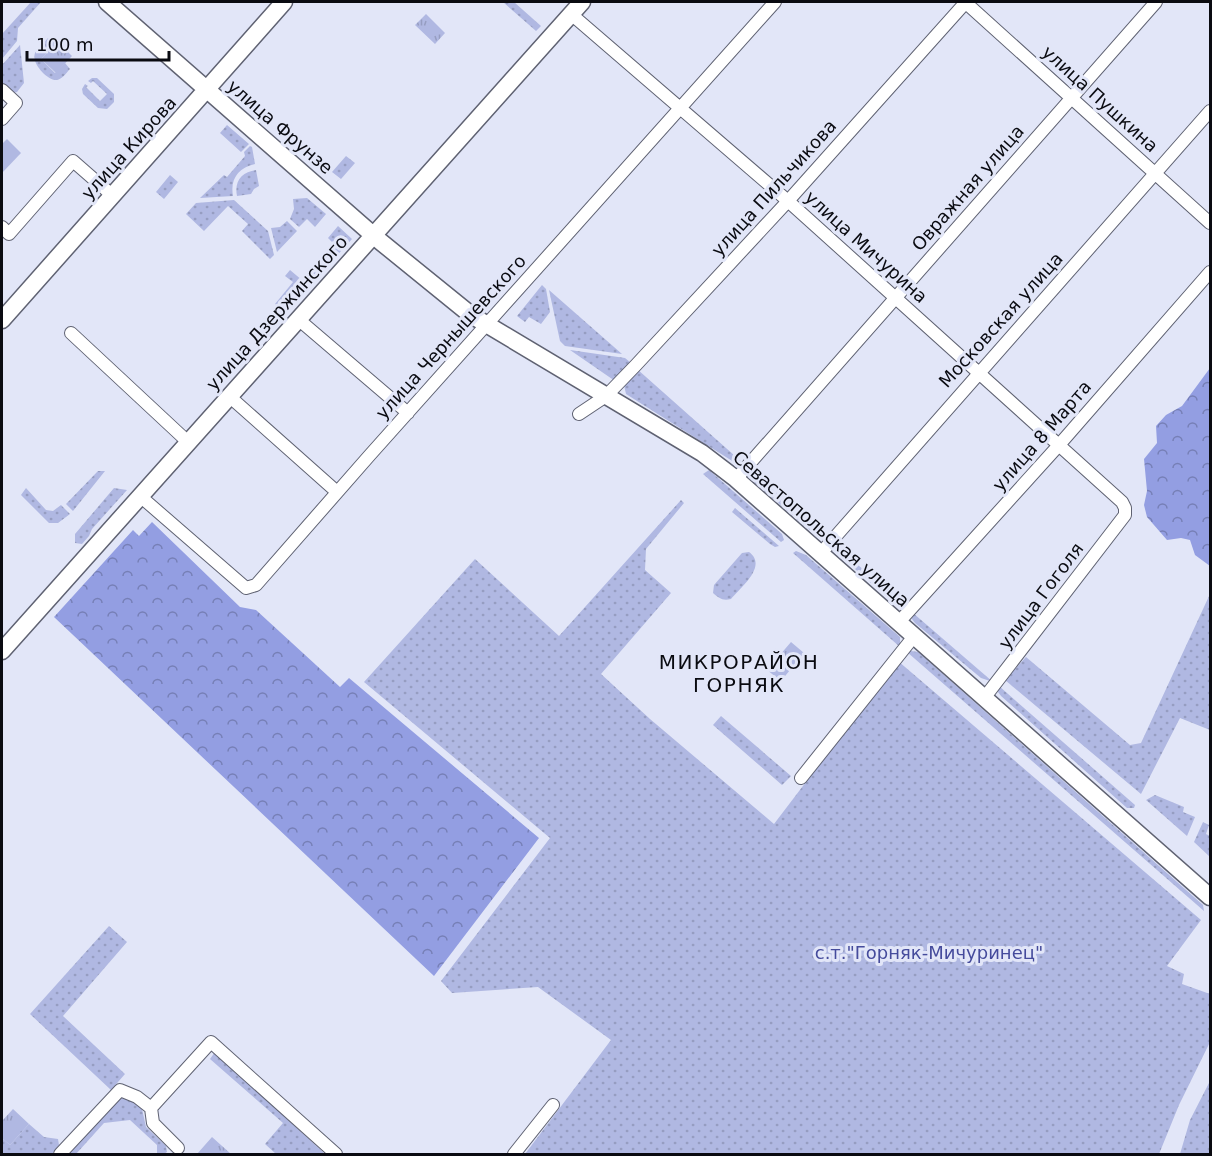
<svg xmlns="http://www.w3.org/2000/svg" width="1212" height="1156" viewBox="0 0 1212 1156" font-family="'DejaVu Sans',sans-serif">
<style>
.grass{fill:url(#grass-dots)}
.forest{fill:url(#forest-crowns)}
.park{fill:url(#park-tufts)}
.pitch{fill:#b0b8e2}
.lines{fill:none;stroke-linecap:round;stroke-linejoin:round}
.street-casing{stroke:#5f6272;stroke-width:14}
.secondary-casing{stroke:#5f6272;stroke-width:19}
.street{stroke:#fff;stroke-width:12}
.secondary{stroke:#fff;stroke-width:16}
.labels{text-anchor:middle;stroke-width:6;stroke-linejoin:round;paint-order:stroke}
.street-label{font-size:18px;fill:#0a0b11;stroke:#e2e6f8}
.park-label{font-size:18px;fill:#454b9c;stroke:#e2e6f8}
.neighbourhood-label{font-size:20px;letter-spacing:1.5px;fill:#0a0b11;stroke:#e2e6f8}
</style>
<defs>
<pattern id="grass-dots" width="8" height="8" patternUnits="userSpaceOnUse" patternTransform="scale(1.5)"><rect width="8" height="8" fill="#b0b8e2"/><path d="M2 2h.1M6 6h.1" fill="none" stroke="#969dc1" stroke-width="1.8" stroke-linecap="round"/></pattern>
<pattern id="forest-crowns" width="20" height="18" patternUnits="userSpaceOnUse" patternTransform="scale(1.5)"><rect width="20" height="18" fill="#939ee2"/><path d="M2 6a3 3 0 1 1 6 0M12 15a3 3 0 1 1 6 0" fill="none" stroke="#767fb6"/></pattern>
<pattern id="park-tufts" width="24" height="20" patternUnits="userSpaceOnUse" patternTransform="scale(1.5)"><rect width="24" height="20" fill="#b0b8e2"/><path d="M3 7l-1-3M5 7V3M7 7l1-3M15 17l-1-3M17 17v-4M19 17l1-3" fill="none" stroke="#969dc1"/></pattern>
</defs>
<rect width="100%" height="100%" fill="#e2e6f8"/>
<path class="grass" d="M 31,2 L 41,2 L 18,28 L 17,41 L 2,59 L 2,34 Z
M 503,2 L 514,2 L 541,26 L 536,31 Z
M 48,38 L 55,38 L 58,42 L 41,59 L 55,73 L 65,63 L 70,69 C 66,73 62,80 56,80 C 47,80 31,63 35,53 C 38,48 44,43 48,38 Z
M 20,45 L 24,83 L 17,92 L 13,93 L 2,85 L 2,65 Z
M 92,78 L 97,78 L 114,94 L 114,102 L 107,109 L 98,108 L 83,94 L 82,89 L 85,84 L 88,86 L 86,87 L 100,101 L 107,94 L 93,81 L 91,83 L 88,81 Z
M 227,125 L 249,144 L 241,152 L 220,133 Z
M 250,146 L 252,147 L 255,164 C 238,168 230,179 233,196 L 200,198 L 224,175 L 227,177 L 245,156 L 244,152 Z
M 346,156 L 355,163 L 341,179 L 332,172 Z
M 256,170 L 259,186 L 254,189 L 251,194 L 237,196 C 234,181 242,172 256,170 Z
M 170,175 L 178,182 L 164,199 L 156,192 Z
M 307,198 L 326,214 L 315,227 L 307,219 L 299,227 L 290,219 L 294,209 L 293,199 Z
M 234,200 L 268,231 L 274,255 L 270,259 L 242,231 L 248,224 L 228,206 L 204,231 L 186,214 L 196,203 Z
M 287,221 L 297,231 L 277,252 L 271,228 L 280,227 Z
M 338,226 L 352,239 L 311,284 L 306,279 L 336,246 L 328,238 Z
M 290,270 L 309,286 L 286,313 L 275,304 L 293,282 L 285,276 Z
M 542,285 L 546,289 L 550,312 L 541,324 L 529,317 L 525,322 L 517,316 Z
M 549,290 L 622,354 L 565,346 L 560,341 Z
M 570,350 L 625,358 L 631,363 L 615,381 Z
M 637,369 L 744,464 L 737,464 L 626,394 L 624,385 Z
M 750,469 L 828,539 L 823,540 L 819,538 L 752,480 Z
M 709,470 L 782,534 L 784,540 L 781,542 L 703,474 Z
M 98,471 L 105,471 L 73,511 L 66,504 Z
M 26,488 L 46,510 L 53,511 L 61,505 L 70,514 L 58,523 L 49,523 L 21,495 Z
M 114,488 L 127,490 L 92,529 L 89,536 L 82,544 L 75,543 L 75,534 Z
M 681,500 L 684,503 L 646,549 L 645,570 L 671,593 L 601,674 L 650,719 L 774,824 L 898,661 L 1201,920 L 1167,966 L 1184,974 L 1182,984 L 1210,994 L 1210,1042 L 1179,1105 L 1159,1154 L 525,1154 L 611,1040 L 538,987 L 452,993 L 441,981 L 550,838 L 364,682 L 475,559 L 559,636 Z
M 735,508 L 779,546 L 775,547 L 770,544 L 732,512 Z
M 833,543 L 907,608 L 901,609 L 832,549 Z
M 796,551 L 806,555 L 900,637 L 900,647 L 793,553 Z
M 749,552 C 768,566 741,587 731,599 C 722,601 719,598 713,593 L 714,585 L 742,553 Z
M 1210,594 L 1210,730 L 1180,718 L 1141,794 L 1005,680 L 1026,657 L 1130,745 L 1141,743 Z
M 913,613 L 993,682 L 981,678 L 915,623 L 912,619 Z
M 911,651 L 918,652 L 1203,905 L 1204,911 L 907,652 Z
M 999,686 L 1135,805 L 1134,808 L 1127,808 L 1001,696 L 998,692 Z
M 721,716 L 791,776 L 782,785 L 713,725 Z
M 1155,795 L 1184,807 L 1183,812 L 1195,817 L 1187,836 L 1146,800 Z
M 1203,822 L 1209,825 L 1206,834 L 1210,836 L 1210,857 L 1194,842 Z
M 109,926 L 127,942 L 63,1016 L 125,1074 L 111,1090 L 30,1014 Z
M 215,1052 L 325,1154 L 276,1154 L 265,1144 L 283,1123 L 210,1059 Z
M 1210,1081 L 1210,1154 L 1180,1154 L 1190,1120 Z
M 121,1097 L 126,1097 L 142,1109 L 146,1127 L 166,1146 L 167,1152 L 164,1154 L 157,1153 L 157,1145 L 130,1120 L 104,1123 L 76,1154 L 66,1154 Z
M 29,1124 L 44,1137 L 58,1139 L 59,1145 L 52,1154 L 2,1154 L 2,1138 L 10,1145 Z"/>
<path class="forest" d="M 1210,368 L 1210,566 L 1195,555 L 1190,540 L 1181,538 L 1167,540 L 1147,517 L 1144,505 L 1147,491 L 1144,459 L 1157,443 L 1156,426 L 1166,415 L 1182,406 Z
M 152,522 L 240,607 L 256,610 L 340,687 L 349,678 L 539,838 L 434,976 L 54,617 L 133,530 L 139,536 Z"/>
<path class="park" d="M 426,14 L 445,33 L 435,44 L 415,25 Z
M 58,42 L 72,56 L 56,73 L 41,59 Z
M 791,642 L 804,653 L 781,681 L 767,670 Z
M 13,1109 L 29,1124 L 10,1145 L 2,1138 L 2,1121 Z
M 212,1137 L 231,1154 L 197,1154 Z"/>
<path class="pitch" d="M 7,139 L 21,153 L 2,173 L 2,144 Z"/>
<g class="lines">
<defs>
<path id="street" d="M 965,2 L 1210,223
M 571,14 L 788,201 L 1122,502 L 1125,508 L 1125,515 L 985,697
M 2,90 L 16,103 L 2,119
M 2,227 L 9,234 L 73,161 L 113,196
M 298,319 L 408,413
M 71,333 L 188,442
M 229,396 L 337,492
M 579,414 L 606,396 L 636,365 L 788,201 L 966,2
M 736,479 L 1156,2
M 140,496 L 246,588 L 256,585 L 369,456 L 775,2
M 821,553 L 1210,111
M 899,622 L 1059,445 L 1210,272
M 801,778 L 915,635
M 151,1108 L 153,1123 L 178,1148
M 60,1154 L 120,1090 L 137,1097 L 151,1108 L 211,1042 L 336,1154
M 514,1154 L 553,1105"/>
<path id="secondary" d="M 107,2 L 381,242 L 471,315 L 702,453 L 736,479 L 1210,897
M 2,320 L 284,2
M 2,651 L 582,2"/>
</defs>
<use href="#street" class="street-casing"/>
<use href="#secondary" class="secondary-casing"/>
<use href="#street" class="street"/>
<use href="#secondary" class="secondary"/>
</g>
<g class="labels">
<g class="street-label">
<text transform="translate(1100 99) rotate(42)" y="6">улица Пушкина</text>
<text transform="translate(280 127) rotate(41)" y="6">улица Фрунзе</text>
<text transform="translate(129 148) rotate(-48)" y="6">улица Кирова</text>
<text transform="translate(774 188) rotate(-48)" y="6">улица Пильчикова</text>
<text transform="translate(968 188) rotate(-49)" y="6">Овражная улица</text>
<text transform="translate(866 247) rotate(42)" y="6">улица Мичурина</text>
<text transform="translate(277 313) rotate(-48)" y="6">улица Дзержинского</text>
<text transform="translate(1001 320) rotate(-48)" y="6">Московская улица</text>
<text transform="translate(451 337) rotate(-48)" y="6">улица Чернышевского</text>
<text transform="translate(1042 436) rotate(-49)" y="6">улица 8 Марта</text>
<text transform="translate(821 529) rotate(41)" y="6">Севастопольская улица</text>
<text transform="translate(1041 596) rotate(-53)" y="6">улица Гоголя</text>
</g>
<g class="park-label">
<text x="929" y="959">с.т."Горняк-Мичуринец"</text>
</g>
<g class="neighbourhood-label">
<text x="739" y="669">МИКРОРАЙОН<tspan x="739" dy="23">ГОРНЯК</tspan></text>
</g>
</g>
<rect width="1212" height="1156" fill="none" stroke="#0a0b11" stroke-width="6"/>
<path d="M27 51v9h142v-9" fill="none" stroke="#0a0b11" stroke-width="3"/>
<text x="36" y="51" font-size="18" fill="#0a0b11" stroke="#e2e6f8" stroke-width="4.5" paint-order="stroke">100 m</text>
</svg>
